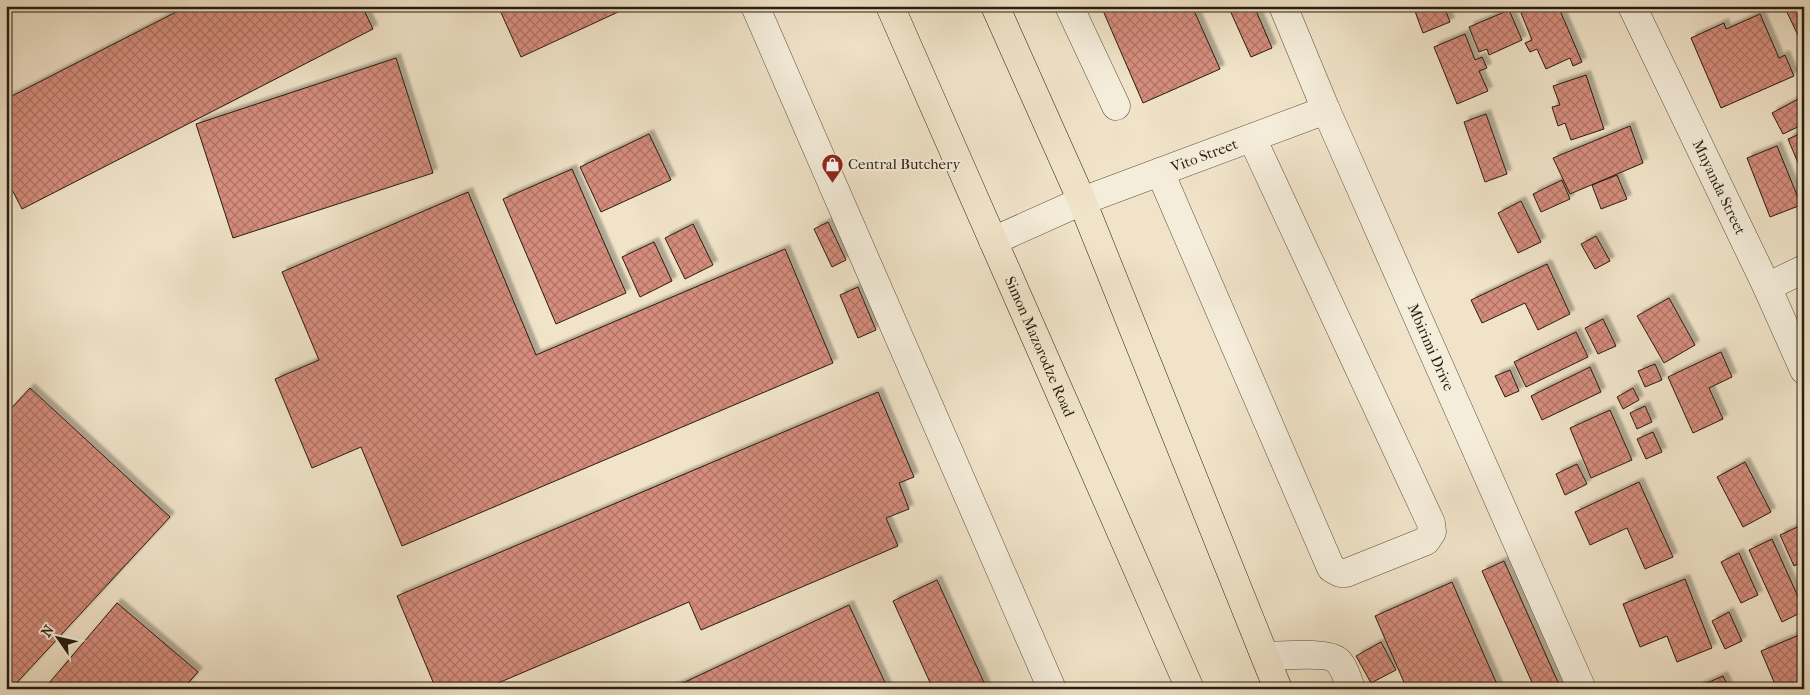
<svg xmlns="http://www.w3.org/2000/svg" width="1810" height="695" viewBox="0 0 1810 695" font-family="'IM FELL French Canon',serif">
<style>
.building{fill:url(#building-cross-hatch);stroke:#281d10;filter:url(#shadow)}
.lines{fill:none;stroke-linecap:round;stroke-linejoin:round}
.minor-casing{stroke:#5a4e3e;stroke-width:29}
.highway-casing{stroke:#281d10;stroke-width:29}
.minor{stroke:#f5eddb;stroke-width:28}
.highway{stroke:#f0e3c8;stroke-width:28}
.labels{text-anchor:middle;stroke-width:4;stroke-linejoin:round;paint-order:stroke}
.street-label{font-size:15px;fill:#281d10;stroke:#f5eddb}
.poi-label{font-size:15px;fill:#281d10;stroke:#f5eddb;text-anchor:start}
</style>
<defs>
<pattern id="building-cross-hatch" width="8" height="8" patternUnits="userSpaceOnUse" patternTransform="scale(1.25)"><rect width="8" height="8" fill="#d68d7d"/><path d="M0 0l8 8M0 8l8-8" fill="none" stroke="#ae7365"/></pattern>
<filter id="shadow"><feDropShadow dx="4.5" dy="-4.5" stdDeviation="1" flood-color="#0004"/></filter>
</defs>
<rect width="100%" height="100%" fill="#f0e3c8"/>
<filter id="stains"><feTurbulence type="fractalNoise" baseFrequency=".004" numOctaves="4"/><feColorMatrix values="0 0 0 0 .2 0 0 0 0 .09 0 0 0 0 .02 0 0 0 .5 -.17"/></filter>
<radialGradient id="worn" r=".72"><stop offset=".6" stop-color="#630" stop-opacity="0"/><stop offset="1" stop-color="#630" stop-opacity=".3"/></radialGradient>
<path class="building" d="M 188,6 L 362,6 L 373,29 L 22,209 L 6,178 L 6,99 Z
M 498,6 L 631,6 L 521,57 Z
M 1101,6 L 1192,6 L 1220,69 L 1143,103 Z
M 1228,6 L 1254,6 L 1272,48 L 1251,57 Z
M 1413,6 L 1444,6 L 1450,22 L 1423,33 Z
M 1536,6 L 1558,6 L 1582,62 L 1573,66 L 1570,58 L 1546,69 L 1537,49 L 1530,52 L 1525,43 L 1532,40 L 1521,13 Z
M 1784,6 L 1804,6 L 1804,48 Z
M 1509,10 L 1522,40 L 1489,55 L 1487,49 L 1479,52 L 1469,27 Z
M 1760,14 L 1779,58 L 1785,55 L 1794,76 L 1721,108 L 1691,38 L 1724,23 L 1726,29 Z
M 1465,34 L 1475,60 L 1482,57 L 1487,68 L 1479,71 L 1488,91 L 1457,104 L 1434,47 Z
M 396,58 L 433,173 L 233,238 L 196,124 Z
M 1586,75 L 1604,129 L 1571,140 L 1565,123 L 1558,126 L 1552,107 L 1560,105 L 1553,86 Z
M 1804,96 L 1804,124 L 1783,134 L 1772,113 Z
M 1486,114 L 1507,174 L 1485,182 L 1464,122 Z
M 1630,126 L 1643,163 L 1570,194 L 1553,158 Z
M 1804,132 L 1804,177 L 1788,139 Z
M 649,134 L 671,180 L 601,212 L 580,167 Z
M 1777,146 L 1801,205 L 1770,217 L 1747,158 Z
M 572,169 L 626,293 L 556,324 L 503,199 Z
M 1617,175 L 1627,199 L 1601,209 L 1592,185 Z
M 1562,180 L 1570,199 L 1541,212 L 1533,194 Z
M 468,192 L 536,355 L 785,249 L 833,363 L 402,546 L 361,447 L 312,468 L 275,379 L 319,360 L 282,272 Z
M 1521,201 L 1541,242 L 1518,253 L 1498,213 Z
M 828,222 L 846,260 L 832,267 L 814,229 Z
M 693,224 L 713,265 L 685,279 L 665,238 Z
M 1596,236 L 1610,261 L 1595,269 L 1581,244 Z
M 654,242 L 672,281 L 640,297 L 622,257 Z
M 1547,264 L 1570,314 L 1538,330 L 1525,303 L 1482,323 L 1471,300 Z
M 858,287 L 876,330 L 858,338 L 840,295 Z
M 1669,298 L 1695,345 L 1664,363 L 1637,316 Z
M 1603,319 L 1616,346 L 1598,354 L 1585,328 Z
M 1576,332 L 1588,357 L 1526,387 L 1514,362 Z
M 1721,352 L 1732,377 L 1709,388 L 1723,419 L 1693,433 L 1668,377 Z
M 1655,364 L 1662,380 L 1645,387 L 1638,371 Z
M 1590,367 L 1601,392 L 1542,420 L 1531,396 Z
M 1510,370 L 1519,391 L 1505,397 L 1495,376 Z
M 30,388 L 170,517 L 11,689 L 6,689 L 6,414 Z
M 1633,388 L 1639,400 L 1623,409 L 1617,397 Z
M 878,392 L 914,477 L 899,483 L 909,509 L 886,518 L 898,546 L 701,630 L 689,602 L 484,689 L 436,689 L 397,596 Z
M 1645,406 L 1652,422 L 1637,429 L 1630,413 Z
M 1610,410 L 1632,460 L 1591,478 L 1570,428 Z
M 1653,432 L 1662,452 L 1646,459 L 1637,439 Z
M 1745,462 L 1771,512 L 1743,527 L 1717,477 Z
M 1577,464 L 1587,484 L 1565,495 L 1556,474 Z
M 1639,482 L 1673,557 L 1645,569 L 1627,528 L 1590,545 L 1575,512 Z
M 1804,524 L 1804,561 L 1794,566 L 1780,535 Z
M 1772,539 L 1804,610 L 1804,611 L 1782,622 L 1749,550 Z
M 1739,553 L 1758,595 L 1741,603 L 1721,562 Z
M 1504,561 L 1561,689 L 1535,689 L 1482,571 Z
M 1685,579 L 1712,648 L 1677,662 L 1667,636 L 1640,647 L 1623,604 Z
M 937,580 L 987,689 L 933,689 L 893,601 Z
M 1452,582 L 1499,689 L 1407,689 L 1375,616 Z
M 117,603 L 198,672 L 183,689 L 44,689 Z
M 849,605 L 888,689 L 670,689 Z
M 1729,612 L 1742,641 L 1725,649 L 1712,621 Z
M 1804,633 L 1804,689 L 1777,689 L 1761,651 Z
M 1381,642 L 1396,670 L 1371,683 L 1356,656 Z
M 1723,676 L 1729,689 L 1698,689 L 1698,687 Z"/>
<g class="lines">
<defs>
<g id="minor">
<path d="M 755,6 L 1052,689"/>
<path d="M 1069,6 L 1116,106"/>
<path id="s1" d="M 1283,6 L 1326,110 L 1582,689"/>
<path id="s2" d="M 1632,6 L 1767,287 L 1804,370"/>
<path d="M 1160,172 L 1331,568 L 1340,573 L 1346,573 L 1426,541 L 1432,532 L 1431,523 L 1252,138"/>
<path id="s3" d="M 993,241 L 1082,201 L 1326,110"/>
<path d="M 1767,287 L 1804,269"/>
<path d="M 1265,656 C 1280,656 1328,651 1338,661 C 1344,667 1348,680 1351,689"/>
</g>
<g id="highway">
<path id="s4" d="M 890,6 L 1190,689"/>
<path d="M 995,6 L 1082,201 L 1278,689"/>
</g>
</defs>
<use href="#minor" class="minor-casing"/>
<use href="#highway" class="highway-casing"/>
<use href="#minor" class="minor"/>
<use href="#highway" class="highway"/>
</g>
<defs>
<symbol id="shop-pin" viewBox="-11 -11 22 30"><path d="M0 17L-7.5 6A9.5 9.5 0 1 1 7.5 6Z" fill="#8f2418" stroke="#f5eddb"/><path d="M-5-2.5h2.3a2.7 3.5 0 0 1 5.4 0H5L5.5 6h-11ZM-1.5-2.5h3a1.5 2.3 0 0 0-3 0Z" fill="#fff"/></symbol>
</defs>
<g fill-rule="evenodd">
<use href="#shop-pin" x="820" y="152" width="25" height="34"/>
</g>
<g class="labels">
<g class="street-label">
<text dy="5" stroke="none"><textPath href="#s3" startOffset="228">Vito Street</textPath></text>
<text dy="5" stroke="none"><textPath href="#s2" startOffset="201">Mnyanda Street</textPath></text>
<text dy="5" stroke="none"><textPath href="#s4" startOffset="372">Simon Mazorodze Road</textPath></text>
<text dy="5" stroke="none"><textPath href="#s1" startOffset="372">Mbirimi Drive</textPath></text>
</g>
<g class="poi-label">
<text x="848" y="169">Central Butchery</text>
</g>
</g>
<rect width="1810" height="695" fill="none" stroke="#f0e3c8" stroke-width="25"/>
<rect x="8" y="8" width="1795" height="680" fill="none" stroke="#281d10" stroke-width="2.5"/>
<rect x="12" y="12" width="1785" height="670" fill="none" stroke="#281d10"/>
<g transform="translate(58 638) rotate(304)" stroke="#f5eddb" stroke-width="4" paint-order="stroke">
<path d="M0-4L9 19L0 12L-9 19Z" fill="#281d10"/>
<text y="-8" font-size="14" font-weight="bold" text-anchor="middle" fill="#281d10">N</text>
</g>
<rect width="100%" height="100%" filter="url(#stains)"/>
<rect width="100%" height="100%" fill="url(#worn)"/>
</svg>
